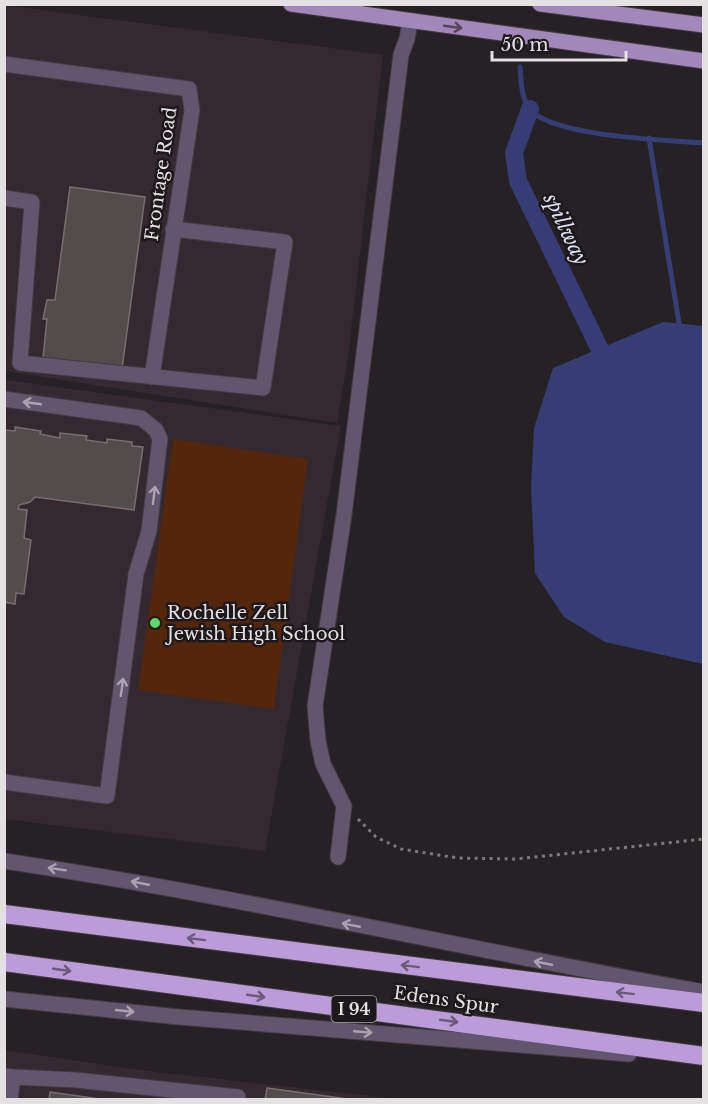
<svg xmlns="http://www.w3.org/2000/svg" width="708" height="1104" viewBox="0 0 708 1104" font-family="'Libre Baskerville',serif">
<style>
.built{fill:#342930}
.green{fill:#54270d}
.water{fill:#363d74}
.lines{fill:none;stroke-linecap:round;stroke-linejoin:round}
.stream{stroke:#363d74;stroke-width:5}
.canal{stroke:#363d74;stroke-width:18}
.building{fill:#534c4c;stroke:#776f6f;stroke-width:1.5}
.minor-casing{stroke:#413c3f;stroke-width:17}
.major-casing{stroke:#413c3f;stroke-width:17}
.highway-casing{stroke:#413c3f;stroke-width:20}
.path{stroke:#7e7a7c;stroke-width:3;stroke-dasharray:3 4.5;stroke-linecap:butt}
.minor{stroke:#62556e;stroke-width:15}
.major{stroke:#a287ba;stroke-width:15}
.highway{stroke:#bb9bd8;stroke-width:18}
.oneway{stroke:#52445b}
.oneway2{stroke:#aaa2ae}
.oneway3{stroke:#6c5a7a}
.poi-dot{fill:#5fd56b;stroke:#1d181b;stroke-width:2}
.labels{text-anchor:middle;stroke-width:5;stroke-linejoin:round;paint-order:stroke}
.shield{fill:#1d181b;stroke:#a8a5a7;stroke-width:1.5}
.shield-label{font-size:16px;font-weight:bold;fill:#e4e1e3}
.street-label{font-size:18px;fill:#e4e1e3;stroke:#1d181b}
.poi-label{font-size:18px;fill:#e4e1e3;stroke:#1d181b;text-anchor:start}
.water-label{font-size:20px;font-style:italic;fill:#dfe3f5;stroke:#1d181b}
</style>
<rect width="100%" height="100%" fill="#262124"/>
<path class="built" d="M 4,5 L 383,55 L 347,365 L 337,423 L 5,371 Z
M 5,380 L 341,426 L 265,851 L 5,819 Z
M 4,1050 L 139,1070 L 398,1099 L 5,1099 Z"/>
<path class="green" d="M 173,439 L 308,459 L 274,709 L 138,690 Z"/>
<path class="water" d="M 663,322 L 703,326 L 703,664 L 605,642 L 564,617 L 535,573 L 531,488 L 534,428 L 553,368 Z"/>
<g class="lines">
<path class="stream" d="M 520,67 C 521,80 521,97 529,108 C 550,137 667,140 704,143
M 649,138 L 680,329"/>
<path class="canal" d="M 530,109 L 514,153 L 518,181 L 607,364"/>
</g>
<path class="building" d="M 70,187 L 145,197 L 122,369 L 43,358 L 47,319 L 43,319 L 47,300 L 55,300 Z
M 15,427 L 41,431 L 40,434 L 60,438 L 60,433 L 87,436 L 86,440 L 107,443 L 107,439 L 132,442 L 132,446 L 143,447 L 134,510 L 35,497 L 30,502 L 19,505 L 18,509 L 27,510 L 24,538 L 31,540 L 24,594 L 16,593 L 15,604 L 4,602 L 4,430 L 15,431 Z
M 267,1088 L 355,1100 L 265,1100 Z
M 50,1092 L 107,1100 L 49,1100 Z"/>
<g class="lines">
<defs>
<path id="minor" d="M 4,64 L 189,89 L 192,110 L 152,377
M 4,198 L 32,202 L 20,363 L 263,388 L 285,242 L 173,229
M 4,399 L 141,418 L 156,430 L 160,439 L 149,531 L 136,574 L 107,796 L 4,782
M 338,857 L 344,806 L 323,764 L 318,741 L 315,706 L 344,515 L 401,55 L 407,39 L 410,21
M 4,861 C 239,896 470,950 704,992
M 4,999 L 179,1017 L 629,1054
M 4,1076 L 13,1077 L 10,1100
M 13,1077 L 76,1080 L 238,1097 L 237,1100"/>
<path id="major" d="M 291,4 L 704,61
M 540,4 L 704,25"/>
<path id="highway" d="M 4,914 L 704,1003
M 4,962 L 704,1056"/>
</defs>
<use href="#minor" class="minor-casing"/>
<use href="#major" class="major-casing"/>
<use href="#highway" class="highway-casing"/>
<path class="path" d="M 358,819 L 376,837 L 401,849 L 458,858 L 516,859 L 704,839"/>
<use href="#minor" class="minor"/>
<use href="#major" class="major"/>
<use href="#highway" class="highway"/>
</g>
<defs><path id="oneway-shaft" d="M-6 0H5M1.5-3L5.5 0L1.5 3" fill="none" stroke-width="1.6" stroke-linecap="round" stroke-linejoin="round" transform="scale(1.5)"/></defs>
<use class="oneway" href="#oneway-shaft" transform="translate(453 27) rotate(8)"/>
<g class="oneway2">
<use href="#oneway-shaft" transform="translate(32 403) rotate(-172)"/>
<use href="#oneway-shaft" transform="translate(154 495) rotate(-83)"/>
<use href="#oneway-shaft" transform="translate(122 687) rotate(-82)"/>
<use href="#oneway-shaft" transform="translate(57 869) rotate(-171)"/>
<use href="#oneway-shaft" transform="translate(140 883) rotate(-169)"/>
<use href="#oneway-shaft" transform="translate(351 925) rotate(-169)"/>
<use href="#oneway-shaft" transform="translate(543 963) rotate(-169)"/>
<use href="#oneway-shaft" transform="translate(125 1011) rotate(6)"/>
<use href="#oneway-shaft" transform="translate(363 1032) rotate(5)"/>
</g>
<g class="oneway3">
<use href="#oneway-shaft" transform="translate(196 939) rotate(-173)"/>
<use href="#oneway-shaft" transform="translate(410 966) rotate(-173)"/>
<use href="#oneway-shaft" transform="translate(62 970) rotate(8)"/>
<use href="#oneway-shaft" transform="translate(625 993) rotate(-173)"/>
<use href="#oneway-shaft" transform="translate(256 996) rotate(8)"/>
<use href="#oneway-shaft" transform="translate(449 1021) rotate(8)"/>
</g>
<circle class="poi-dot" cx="155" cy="623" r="6"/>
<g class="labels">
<rect class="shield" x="331.5" y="996" width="45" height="26" rx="4.5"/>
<g class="shield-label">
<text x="354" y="1015">I 94</text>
</g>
<g class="street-label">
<text transform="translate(161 174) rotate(-82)" y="6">Frontage Road</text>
<text transform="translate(446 1000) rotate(8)" y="6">Edens Spur</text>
</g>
<g class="poi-label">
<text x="167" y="619">Rochelle Zell<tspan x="167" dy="21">Jewish High School</tspan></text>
</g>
<g class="water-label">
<text transform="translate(566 229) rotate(64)" y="7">spillway</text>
</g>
</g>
<rect width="708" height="1104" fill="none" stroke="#e4e1e3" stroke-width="12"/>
<path d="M492 51v9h134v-9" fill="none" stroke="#e4e1e3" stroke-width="3"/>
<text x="501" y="51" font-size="18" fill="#e4e1e3" stroke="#1d181b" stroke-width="4.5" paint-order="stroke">50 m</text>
</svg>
